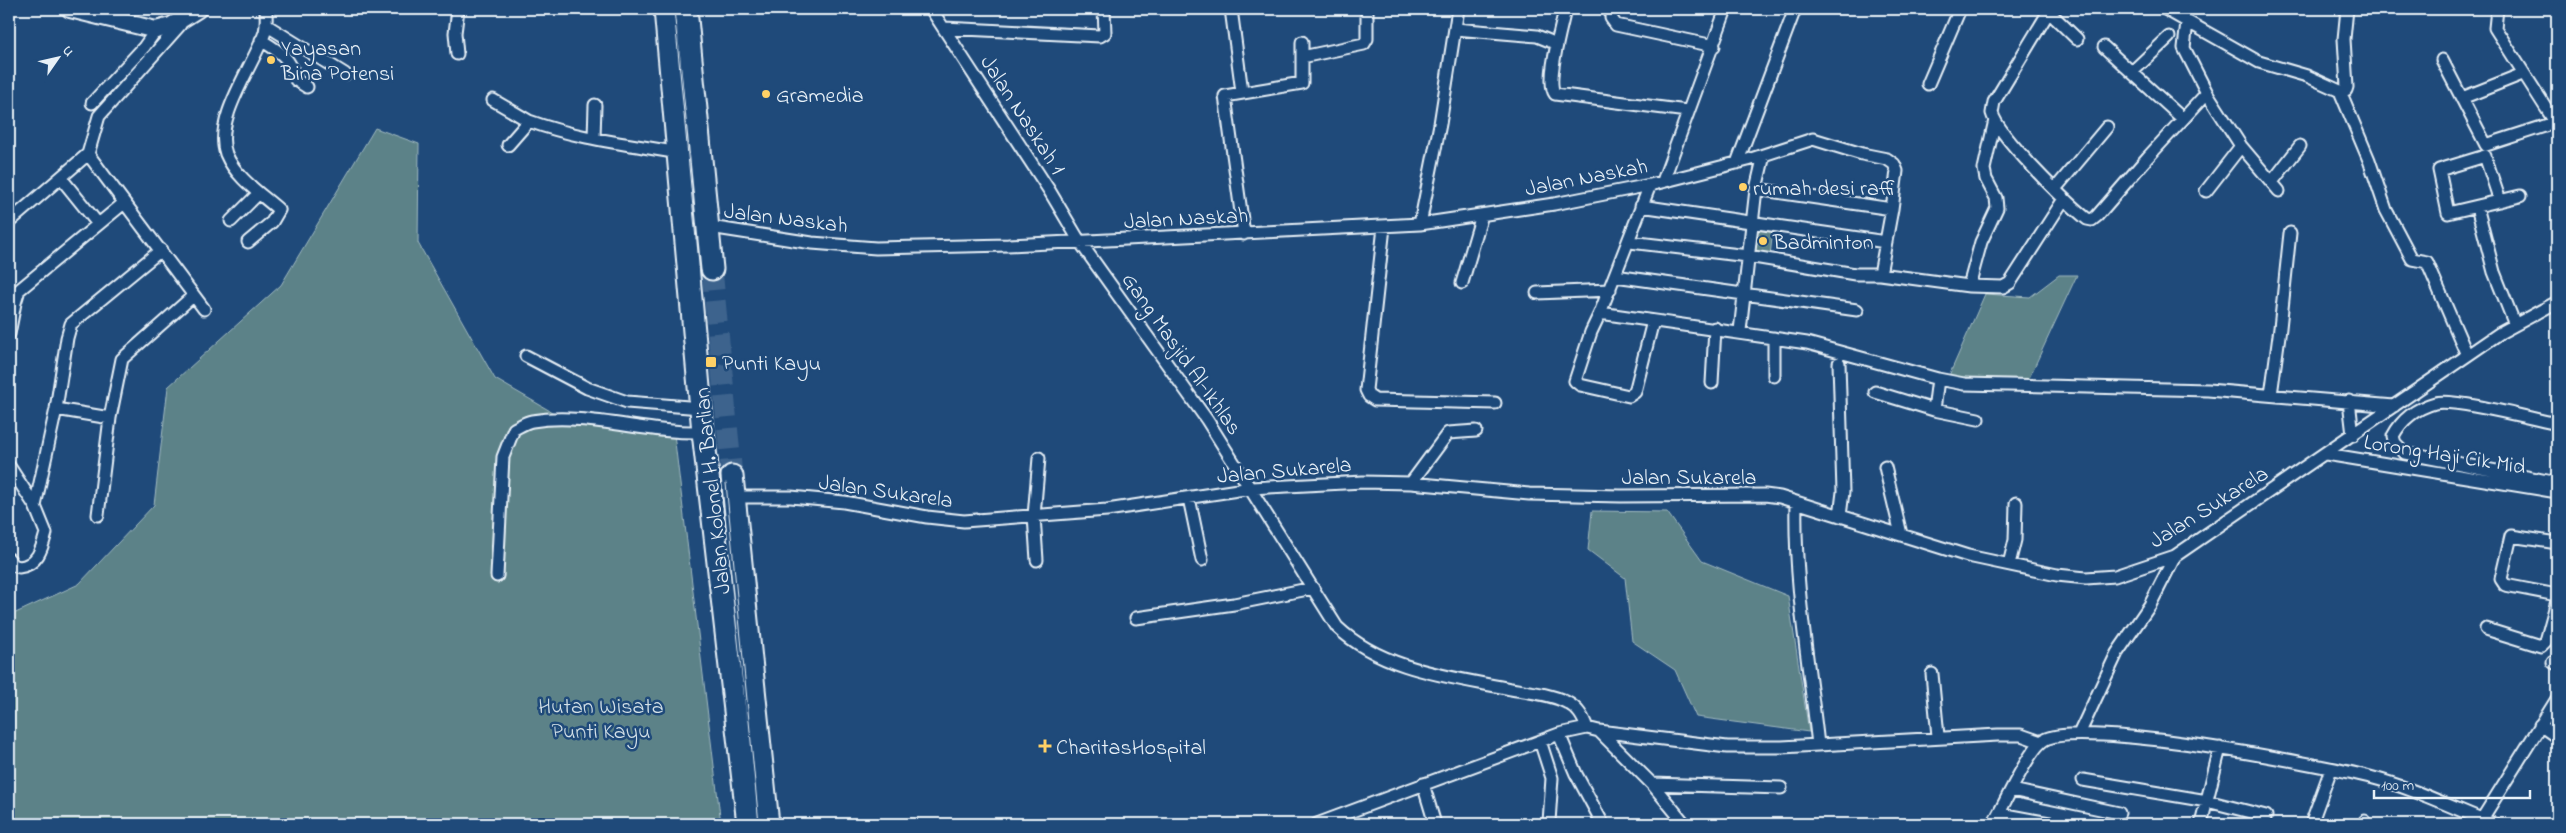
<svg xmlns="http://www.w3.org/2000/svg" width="2566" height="833" viewBox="0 0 2566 833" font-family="'Indie Flower',sans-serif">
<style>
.green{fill:#5b8288;stroke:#a2bac0}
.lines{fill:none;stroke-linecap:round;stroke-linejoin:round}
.highway-tunnel{stroke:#3d638d;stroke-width:21;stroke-dasharray:21 11;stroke-linecap:butt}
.street-casing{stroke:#e8f1f8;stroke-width:15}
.secondary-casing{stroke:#e8f1f8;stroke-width:20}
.highway-casing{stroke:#e8f1f8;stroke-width:25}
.street{stroke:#1f4a7a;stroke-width:11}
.secondary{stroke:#1f4a7a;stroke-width:16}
.highway{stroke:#1f4a7a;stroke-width:21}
.tram{stroke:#e8f1f8;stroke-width:1}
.poi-dot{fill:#ffd166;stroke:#1f4a7a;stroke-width:2}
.labels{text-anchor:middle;stroke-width:5;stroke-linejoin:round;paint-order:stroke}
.poi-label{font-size:22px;fill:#e8f1f8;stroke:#1f4a7a;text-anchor:start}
.street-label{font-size:22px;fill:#e8f1f8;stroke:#1f4a7a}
.park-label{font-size:22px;fill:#d3e0e7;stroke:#1f4a7a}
</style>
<rect width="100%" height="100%" fill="#1f4a7a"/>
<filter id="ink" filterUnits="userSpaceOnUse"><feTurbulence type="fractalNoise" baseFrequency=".02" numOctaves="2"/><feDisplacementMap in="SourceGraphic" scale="10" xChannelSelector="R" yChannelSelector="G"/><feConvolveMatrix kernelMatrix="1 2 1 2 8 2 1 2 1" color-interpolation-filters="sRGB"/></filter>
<g filter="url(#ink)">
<path class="green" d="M 375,128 L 419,144 L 418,243 L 495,379 L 552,412 L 674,434 L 721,824 L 9,824 L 9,616 L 79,584 L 154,505 L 168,387 L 281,285 Z
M 1755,226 L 1773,229 L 1770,256 L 1752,254 Z
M 2059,275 L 2077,275 L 2024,389 L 1948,378 L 1985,294 L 2030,297 Z
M 1592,511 L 1667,512 L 1702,561 L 1788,596 L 1809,732 L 1696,717 L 1675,670 L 1632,641 L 1625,578 L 1588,550 Z"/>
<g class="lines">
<path class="highway-tunnel" d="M 712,269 L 732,476"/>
<defs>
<path id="street" d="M 931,9 L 1049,190 L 1080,242 L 1207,420 L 1337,627 C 1382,670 1451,677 1511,689 C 1529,692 1550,694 1566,702 C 1578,708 1583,717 1587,728
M 1231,9 L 1242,92
M 1565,9 C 1562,26 1545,81 1555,94 L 1687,111
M 1613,9 L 1611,18 L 1616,25 L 1714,46
M 2046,9 L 2077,39
M 2165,9 L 2259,62 L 2307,76 L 2340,91 L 2346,90 L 2347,87 L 2344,39 L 2347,9
M 2497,9 L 2495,28 L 2557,125
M 2048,13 L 1994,102 L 1992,113 C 1998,136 2066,202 2087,219 L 2092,220 L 2097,216 L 2148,157 L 2207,93
M 2187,22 L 2184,48 L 2207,93 L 2241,146 L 2279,191
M 180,25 L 99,116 L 88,154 L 204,309
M 266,25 L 345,74
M 944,28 L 1100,36 L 1105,33 L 1104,9
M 1455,29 L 1537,36 L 1557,44
M 261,40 C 280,52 291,58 296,80 L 307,87
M 2104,47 L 2183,119
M 457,54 L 455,33 L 458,9
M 1302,57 L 1364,44 L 1367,39 L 1367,9
M 2442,60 L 2486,145 L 2557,122
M 2132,72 L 2169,37
M 1928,84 L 1960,9
M 2340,91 L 2369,160 L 2386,210 L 2412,259 L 2427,262 L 2467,355
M 2462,98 L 2520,75
M 493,100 L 529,121
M 92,103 L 144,47 L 156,30
M 594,138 L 595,105
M 508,145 L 529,121 C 578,139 628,144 680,153
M 1737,163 L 1795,9
M 61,178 L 98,224
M 1663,181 L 1726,9
M 2272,182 L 2300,146
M 1650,185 L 1600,313 L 1807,343 L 1938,379 L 1964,384 L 2208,390 L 2394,406
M 1756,189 L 1892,209
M 2055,189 L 2107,127
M 2206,191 L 2241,146
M 2500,201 L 2485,156 L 2439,170 L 2448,213 L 2520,196
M 1641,206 L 1886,242
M 2477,207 L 2494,272 L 2515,325
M 231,221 L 258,194
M 9,222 L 88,154
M 1420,224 L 1440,124 L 1458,9
M 710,227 L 812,243 L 876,248 L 1008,245 L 1420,224 L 1554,204 L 1650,185 L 1748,160 L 1813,139 L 1862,154 L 1887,159 L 1894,164 L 1897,171 L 1892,209 L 1880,274
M 1384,227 L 1366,390 L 1369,396 L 1375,400 L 1495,403
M 1244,234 L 1225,96 L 1302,83 L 1302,42
M 248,242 L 272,222 L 279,210 C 261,194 236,178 226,154 C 213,119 254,65 265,32 C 267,24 266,17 266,9
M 1630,242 L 1748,256 L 1855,274 L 1880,274 L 1969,286 L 2003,287 L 2010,283 L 2064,199
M 1615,276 L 1857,310
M 1462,283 L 1482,215
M 1969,286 L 1981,242 L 1997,208 L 1996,198 L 1986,179 L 1984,169 L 1995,120
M 1537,293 L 1610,290
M 1600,313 L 1591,332 L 1575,381 L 1580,385 L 1629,396 L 1635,392 L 1653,321
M 1740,331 L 1756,189 L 1764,155
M 9,334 L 15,303 L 19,290 L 124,203
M 526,356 L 587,388 L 627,402 L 701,408
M 1839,363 L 1843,492 L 1840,516
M 1774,376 L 1774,338
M 1712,383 L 1715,328
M 1875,392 L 1934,410 L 1978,419
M 2271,395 L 2280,328 L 2290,233
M 2349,401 L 2353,435
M 56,409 L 110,418
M 1934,410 L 1938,379
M 2557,424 C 2533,419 2454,398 2435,403 C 2417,408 2402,419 2393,436 L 2395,443 L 2405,453 L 2557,483
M 2326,454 L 2557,492
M 9,466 L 35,506 L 46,533 C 42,548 38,565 19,567 L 13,565 L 9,559
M 1885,467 L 1901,534
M 1411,483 L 1448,433 L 1476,431
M 734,497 L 791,497 L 844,502 L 927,517 L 964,521 L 1107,510 L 1251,488 L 1363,482 L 1411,483 L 1529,494 L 1621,496 L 1765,495 L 1780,497 L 1968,556 L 2057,575 L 2086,578 L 2115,576 L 2175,556 L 2500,333 L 2557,302
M 1189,498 L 1202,560
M 1796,502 C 1794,585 1809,663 1818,745
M 35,506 L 56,409 L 67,338 L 71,324 L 161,250
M 98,515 L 110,418 L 122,359 L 193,296
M 2557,543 L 2511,536 L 2501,579 L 2505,585 L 2557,595
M 1037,560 L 1034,516 L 1039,458
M 2009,564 L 2015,540 L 2016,503
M 497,576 L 503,457 L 514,429 C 520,426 526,422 532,421 C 588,412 646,434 703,432
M 1136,618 L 1234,604 L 1313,588
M 2486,629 L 2541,646 L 2546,641 L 2557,601
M 2553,662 L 2557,664
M 1932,674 L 1938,736
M 2540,725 L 2557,737
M 1599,731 L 1727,747 L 1782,747 L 1998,735 L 2021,735 L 2041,742
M 1559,734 L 1576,774 L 1603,824
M 2079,734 L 2117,653 L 2150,605 L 2175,556
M 1540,741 L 1552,778 L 1549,822
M 2083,780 L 2207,801 L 2266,816
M 1423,784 L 1435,824
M 1652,784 L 1781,788
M 2012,790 L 2119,813
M 2000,814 L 2055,824
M 2482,819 L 2557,699
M 1317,824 L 1559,734 L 1587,728 L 1599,731 L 1652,784 L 1685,824
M 1993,824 C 2004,806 2028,750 2044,740 C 2079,719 2321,764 2370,777 C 2413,788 2453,808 2494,824
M 2201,824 L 2220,748
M 2311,824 L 2331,769
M 2364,824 L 2365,821"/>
<path id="secondary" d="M 70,9 L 156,30 L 171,26 L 198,9"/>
<path id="highway" d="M 665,9 L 703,432 L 748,824
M 686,9 L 712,269
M 732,476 L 768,824"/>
</defs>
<use href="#street" class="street-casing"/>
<use href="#secondary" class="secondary-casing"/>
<use href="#highway" class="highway-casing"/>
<use href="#street" class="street"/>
<use href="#secondary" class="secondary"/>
<use href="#highway" class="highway"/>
<path class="tram" d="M 674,9 L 696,239
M 726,483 L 759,824"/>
</g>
</g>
<g class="poi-dot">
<circle cx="271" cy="60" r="5"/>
<circle cx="766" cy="94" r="5"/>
<circle cx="1743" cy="187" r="5"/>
<circle cx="1763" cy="241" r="5"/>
<rect x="705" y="356" width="12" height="12" rx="2.5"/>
<path d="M1042.5 738.5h5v5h5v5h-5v5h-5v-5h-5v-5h5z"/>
</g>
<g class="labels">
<g class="poi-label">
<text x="281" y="55">Yayasan<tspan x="281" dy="25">Bina Potensi</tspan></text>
<text x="776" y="102">Gramedia</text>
<text x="1753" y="195">rumah desi raffi</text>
<text x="1773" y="249">Badminton</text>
<text x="722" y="370">Punti Kayu</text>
<text x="1056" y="754">CharitasHospital</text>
</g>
<g class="street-label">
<text transform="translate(1024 114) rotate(57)" y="8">Jalan Naskah 1</text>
<text transform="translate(1586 176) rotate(-11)" y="8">Jalan Naskah</text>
<text transform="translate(786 217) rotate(7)" y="8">Jalan Naskah</text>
<text transform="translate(1186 217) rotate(-3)" y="8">Jalan Naskah</text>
<text transform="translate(1183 353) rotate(55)" y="8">Gang Masjid Al-Ikhlas</text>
<text transform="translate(2445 453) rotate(9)" y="8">Lorong Haji Cik Mid</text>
<text transform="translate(1284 469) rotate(-5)" y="8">Jalan Sukarela</text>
<text x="1689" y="484">Jalan Sukarela</text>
<text transform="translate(886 490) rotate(8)" y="8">Jalan Sukarela</text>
<text transform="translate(711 491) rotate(-96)" y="8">Jalan Kolonel H. Barlian</text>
<text transform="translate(2208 506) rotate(-32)" y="8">Jalan Sukarela</text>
</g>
<g class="park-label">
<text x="601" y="713">Hutan Wisata<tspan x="601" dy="25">Punti Kayu</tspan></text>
</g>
</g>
<rect width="2566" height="833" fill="none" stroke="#1f4a7a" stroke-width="30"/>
<rect x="15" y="15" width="2536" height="803" fill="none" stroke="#e8f1f8" stroke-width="2" filter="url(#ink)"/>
<g transform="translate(58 58) rotate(56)" stroke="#1f4a7a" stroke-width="4" paint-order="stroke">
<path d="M0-4L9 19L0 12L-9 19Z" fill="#e8f1f8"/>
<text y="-8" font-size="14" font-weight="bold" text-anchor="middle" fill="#e8f1f8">U</text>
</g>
<path d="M2374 790v8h156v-8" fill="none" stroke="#e8f1f8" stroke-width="2.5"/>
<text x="2381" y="790" font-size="15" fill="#e8f1f8" stroke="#1f4a7a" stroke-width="4" paint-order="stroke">100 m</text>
</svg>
